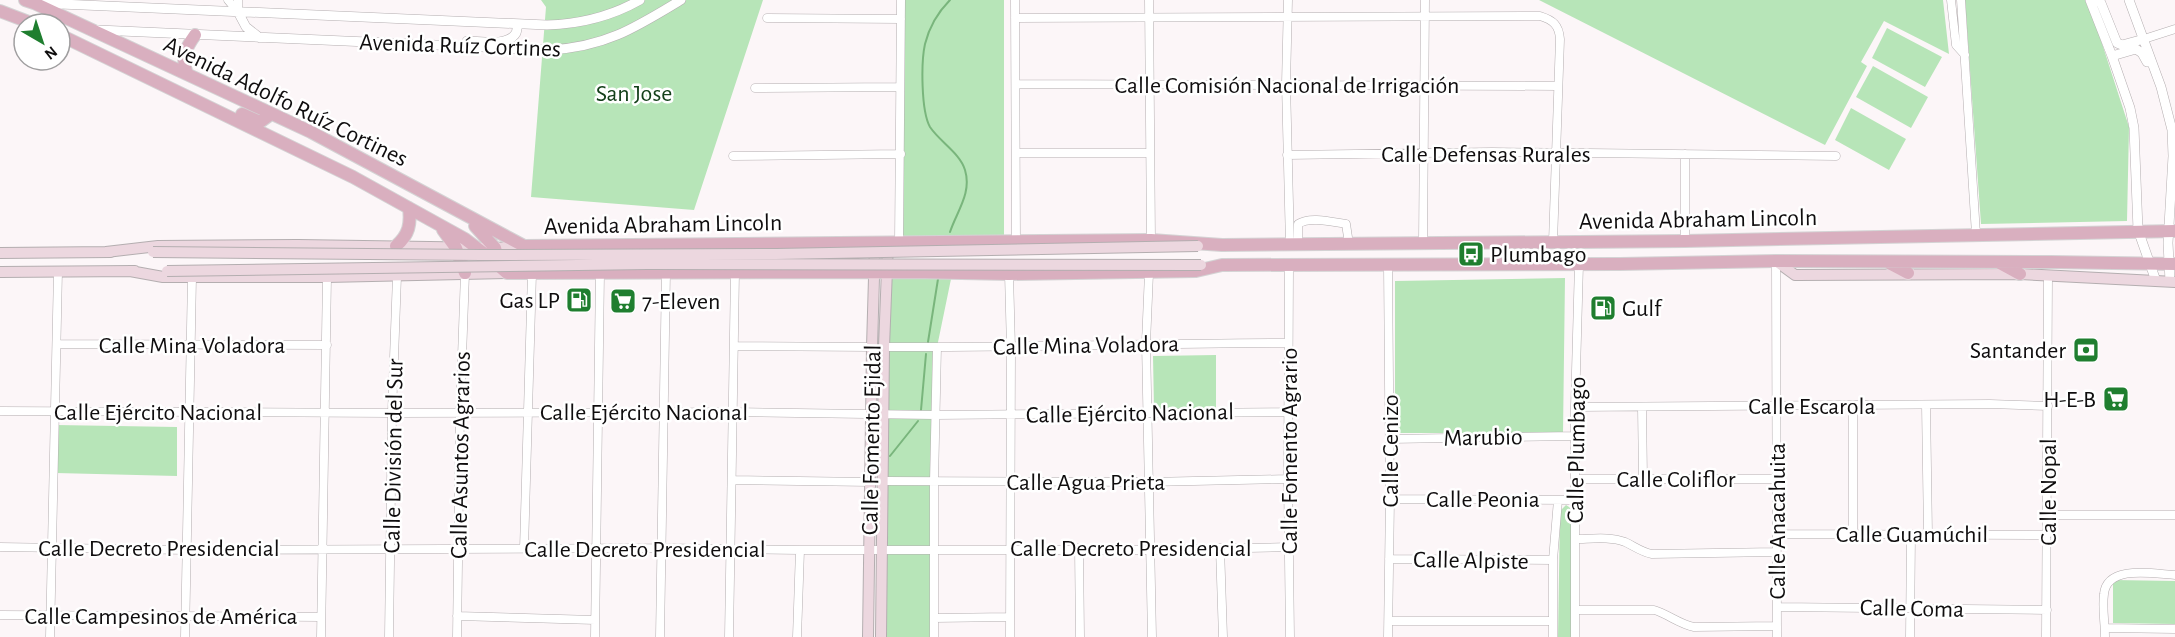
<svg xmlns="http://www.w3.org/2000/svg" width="2175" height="637" viewBox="0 0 2175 637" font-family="'Alegreya Sans',sans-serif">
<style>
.green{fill:#b7e5b8}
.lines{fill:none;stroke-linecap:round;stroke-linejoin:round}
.stream{stroke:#79b57c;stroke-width:2}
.minor-casing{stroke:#b4aeb0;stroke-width:9}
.tertiary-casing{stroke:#b4aeb0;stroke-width:10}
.secondary-casing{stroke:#b4aeb0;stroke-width:12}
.primary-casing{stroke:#d4d3d4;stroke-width:14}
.minor{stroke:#fff;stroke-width:8}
.tertiary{stroke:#fff;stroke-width:9}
.secondary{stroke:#ecd7df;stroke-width:10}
.primary{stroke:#d9afbf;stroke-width:12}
.secondary-bridge-casing{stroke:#b4aeb0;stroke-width:12;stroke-linecap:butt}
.secondary-bridge{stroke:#ecd7df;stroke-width:10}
.labels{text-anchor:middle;stroke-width:5;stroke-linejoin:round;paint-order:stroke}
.street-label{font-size:24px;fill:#0f0d0e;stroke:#fff}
.park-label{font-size:24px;fill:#14401a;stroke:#fff}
.poi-label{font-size:24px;fill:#0f0d0e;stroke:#fff;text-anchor:start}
</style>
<rect width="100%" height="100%" fill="#fcf6f8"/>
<path class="green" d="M 541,0 L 763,0 L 694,210 L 531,197 L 546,7 Z
M 902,0 L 1004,0 L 1004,238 L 902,241 Z
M 1539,0 L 1943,0 L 1949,54 L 1884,21 L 1861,62 L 1867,66 L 1825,145 Z
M 1965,0 L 2085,0 L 2098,31 L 2129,127 L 2127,221 L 1981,224 Z
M 1887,28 L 1942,57 L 1925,87 L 1872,58 Z
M 1873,66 L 1928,97 L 1911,128 L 1856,97 Z
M 1851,108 L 1906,139 L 1889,170 L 1835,140 Z
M 887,272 L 951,279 L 937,347 L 934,637 L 881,637 Z
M 1565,278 L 1563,433 L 1395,433 L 1395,281 Z
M 1216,355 L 1216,412 L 1154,409 L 1153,356 Z
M 56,425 L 177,427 L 177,476 L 56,473 Z
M 1566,505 L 1572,509 L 1572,637 L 1558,637 L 1560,511 Z
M 2113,580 L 2175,581 L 2175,624 L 2113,623 Z"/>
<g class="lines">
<path class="stream" d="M 950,232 C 957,211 972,193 965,170 C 960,153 940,142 930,127 C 921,111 921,62 925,44 C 929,28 938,12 950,0
M 928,342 L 938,279
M 921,410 L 926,354
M 890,456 L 918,421"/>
<defs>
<path id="minor" d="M 228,0 L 238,12
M 1015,0 L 1016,241
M 1149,0 L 1151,240
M 1288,0 L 1286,84 L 1290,245
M 1951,0 L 1956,45 L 1965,55
M 1961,0 L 1976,234
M 238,12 L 238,0
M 767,18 L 901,19
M 1015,18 L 1540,16 C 1553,20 1559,25 1560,39 L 1553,242
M 2144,39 L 2175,29
M 1016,84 L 1558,86
M 755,88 L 899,87
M 1016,153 L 1150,153
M 1287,155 L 1492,152 L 1836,156
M 733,156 L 901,154
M 1685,241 L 1685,154
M 899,243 L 901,0
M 1423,243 L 1425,0
M 1298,244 L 1298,224 C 1310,216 1332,222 1346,224 L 1349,244
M 1776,261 L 1777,637
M 1388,265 L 1390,499 L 1388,637
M 1289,266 L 1288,479 L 1290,637
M 1149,273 L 1146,343 L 1152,637
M 1009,274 L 1011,348 L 1010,637
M 57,344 L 327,345
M 734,346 L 872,347
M 884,347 C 1019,348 1153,343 1288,343
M 1853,405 L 1853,534
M 1926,405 L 1928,534
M 1575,407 L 1990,404 L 2048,406
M 1642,407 L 1643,479
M 0,411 L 392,413 L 733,412 L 935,415 L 1288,412
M 1390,439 L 1575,436
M 1575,479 L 1777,479
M 732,480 L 871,482
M 884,481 L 1149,482 L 1288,479
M 1390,499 L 1575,500
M 2048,515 L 2175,515
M 1777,534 L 2047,535
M 1575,539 C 1590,539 1610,536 1625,542 C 1634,546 1641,552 1652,554 L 1776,552
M 0,547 L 187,550 L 662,548 L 800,550 L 1151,550 L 1290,547
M 1079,548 L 1080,637
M 1220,548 L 1223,637
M 524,549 L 532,273
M 1389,559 L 1553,560
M 1777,607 L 2047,610
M 1575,610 L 1654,610 C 1668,614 1679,624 1694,627 L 1777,626
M 0,615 L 321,617
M 457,616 L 595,620
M 934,618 L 1010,617
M 1389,621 L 1553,621
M 2105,628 L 2175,629
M 50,637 L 58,271
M 185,637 L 192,277
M 321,637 L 327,277
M 389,637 L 392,413 L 397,276
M 457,637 L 460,413 L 465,273
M 595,637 L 600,273
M 660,637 L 666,272
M 729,637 L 735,272
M 797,637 L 800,550
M 934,637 L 934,482 L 937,347
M 1553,637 L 1553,560 L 1558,500
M 1575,637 L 1575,407 L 1579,264
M 1910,637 L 1911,534
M 2046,637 L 2048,275
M 2105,637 C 2105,623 2102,608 2104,594 C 2107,564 2155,574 2175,575"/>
<path id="tertiary" d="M 2090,0 L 2112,56 L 2130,108 L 2134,128 L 2138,230 L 2156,281
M 2096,0 L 2101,3 L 2117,43 L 2122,45 L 2144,39
M 2129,0 L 2161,87 L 2172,130 L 2173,156 L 2168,243 L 2170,281
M 37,3 L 547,25 C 581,24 610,17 640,0
M 238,12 L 246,27 L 260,38
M 98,30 L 550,50 C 605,47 635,28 681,0
M 467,41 C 480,41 508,47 516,33 C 517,31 517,27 518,24
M 2112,56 L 2136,49 L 2142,53 L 2147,62"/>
<path id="secondary" d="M 106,252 L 158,246 L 298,245 L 495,248 L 524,246
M 0,253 L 111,252
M 1776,261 L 1795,275 L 2020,274 L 2175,282
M 130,271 L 163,277 L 327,277 L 507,273
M 0,272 L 135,271
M 868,637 L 872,347 L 875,243
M 881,637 L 884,347 L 888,243"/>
<path id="primary" d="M 25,0 L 34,3 L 311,132 L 524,246 L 1151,240 L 1222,245 L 1685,241 L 2175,231
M 0,11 L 34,24
M 60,35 L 353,177 L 465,239 L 486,255 L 507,273 L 914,272 L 1009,274 L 1196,271 L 1222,265 L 1620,264 L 1776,261 L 2051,262 L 2175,264
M 187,74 C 181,58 185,49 195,35
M 242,114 L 260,122 L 271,114
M 475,226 L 495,248 L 500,265
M 443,230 L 456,248 L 465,273
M 396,246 C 409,235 411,224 409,208
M 1998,262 L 2020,274
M 1889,263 L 1908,273"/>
</defs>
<use href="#minor" class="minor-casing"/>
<use href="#tertiary" class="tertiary-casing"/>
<use href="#secondary" class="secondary-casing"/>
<use href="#primary" class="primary-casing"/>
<use href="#minor" class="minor"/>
<use href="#tertiary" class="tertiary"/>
<use href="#secondary" class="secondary"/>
<use href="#primary" class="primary"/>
<defs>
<path id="secondary-bridge" d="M 153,252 L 481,255 L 776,254 L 1198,246
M 167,271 L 647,264 L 1201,265"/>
</defs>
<use href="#secondary-bridge" class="secondary-bridge-casing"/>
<use href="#secondary-bridge" class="secondary-bridge"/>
</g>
<defs>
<symbol id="bus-square" viewBox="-11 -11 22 22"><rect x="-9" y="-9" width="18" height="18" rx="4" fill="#1f7e2f" stroke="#fff"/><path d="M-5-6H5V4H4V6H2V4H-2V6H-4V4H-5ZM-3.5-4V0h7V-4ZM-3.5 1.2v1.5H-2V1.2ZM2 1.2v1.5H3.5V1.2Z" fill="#fff"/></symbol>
<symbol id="fuel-square" viewBox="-11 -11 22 22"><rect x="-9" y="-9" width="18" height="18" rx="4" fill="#1f7e2f" stroke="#fff"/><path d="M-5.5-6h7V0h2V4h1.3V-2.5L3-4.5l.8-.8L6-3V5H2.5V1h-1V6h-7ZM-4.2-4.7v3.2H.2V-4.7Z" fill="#fff"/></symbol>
<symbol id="supermarket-square" viewBox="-11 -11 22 22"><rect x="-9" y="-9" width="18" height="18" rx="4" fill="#1f7e2f" stroke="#fff"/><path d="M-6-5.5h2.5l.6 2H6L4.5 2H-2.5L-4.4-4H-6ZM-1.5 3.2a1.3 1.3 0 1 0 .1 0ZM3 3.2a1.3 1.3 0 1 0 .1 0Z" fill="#fff"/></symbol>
<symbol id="bank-square" viewBox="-11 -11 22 22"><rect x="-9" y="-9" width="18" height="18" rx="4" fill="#1f7e2f" stroke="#fff"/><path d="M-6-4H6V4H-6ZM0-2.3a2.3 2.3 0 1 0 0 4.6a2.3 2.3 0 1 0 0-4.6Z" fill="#fff"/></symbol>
</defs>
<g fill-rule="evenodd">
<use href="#bus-square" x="1456" y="239" width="30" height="30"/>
<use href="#fuel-square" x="564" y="285" width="30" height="30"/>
<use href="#supermarket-square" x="608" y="286" width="30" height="30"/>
<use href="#fuel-square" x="1588" y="293" width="30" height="30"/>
<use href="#bank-square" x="2071" y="335" width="30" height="30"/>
<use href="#supermarket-square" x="2101" y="384" width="30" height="30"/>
</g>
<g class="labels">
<g class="street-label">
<text transform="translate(460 45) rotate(2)" y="8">Avenida Ruíz Cortines</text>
<text x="1287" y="93">Calle Comisión Nacional de Irrigación</text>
<text transform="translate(286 101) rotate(26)" y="8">Avenida Adolfo Ruíz Cortines</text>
<text x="1486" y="162">Calle Defensas Rurales</text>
<text transform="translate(1698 219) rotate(-1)" y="8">Avenida Abraham Lincoln</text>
<text transform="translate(663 224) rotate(-1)" y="8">Avenida Abraham Lincoln</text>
<text x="192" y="353">Calle Mina Voladora</text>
<text transform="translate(1086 345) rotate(-1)" y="8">Calle Mina Voladora</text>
<text x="1812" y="414">Calle Escarola</text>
<text x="158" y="420">Calle Ejército Nacional</text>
<text x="644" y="420">Calle Ejército Nacional</text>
<text transform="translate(1130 413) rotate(-1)" y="8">Calle Ejército Nacional</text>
<text transform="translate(1483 437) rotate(-1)" y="8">Marubio</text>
<text transform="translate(871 440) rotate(-89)" y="8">Calle Fomento Ejidal</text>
<text transform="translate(1576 450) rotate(-89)" y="8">Calle Plumbago</text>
<text transform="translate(1289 451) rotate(-90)" y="8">Calle Fomento Agrario</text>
<text transform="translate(1390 451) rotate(-90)" y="8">Calle Cenizo</text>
<text transform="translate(460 455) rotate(-89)" y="8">Calle Asuntos Agrarios</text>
<text transform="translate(393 456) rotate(-89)" y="8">Calle División del Sur</text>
<text x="1676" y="487">Calle Coliflor</text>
<text x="1086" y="490">Calle Agua Prieta</text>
<text transform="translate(2048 492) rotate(-90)" y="8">Calle Nopal</text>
<text x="1483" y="507">Calle Peonia</text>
<text transform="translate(1777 521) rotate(-90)" y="8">Calle Anacahuita</text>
<text x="1912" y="542">Calle Guamúchil</text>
<text x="159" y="556">Calle Decreto Presidencial</text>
<text x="1131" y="556">Calle Decreto Presidencial</text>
<text x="645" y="557">Calle Decreto Presidencial</text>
<text transform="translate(1471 560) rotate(1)" y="8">Calle Alpiste</text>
<text transform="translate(1912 608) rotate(1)" y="8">Calle Coma</text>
<text x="161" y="624">Calle Campesinos de América</text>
</g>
<g class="park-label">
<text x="634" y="101">San Jose</text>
</g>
<g class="poi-label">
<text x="1490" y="262">Plumbago</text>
<text x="560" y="308" text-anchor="end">Gas LP</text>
<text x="642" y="309">7-Eleven</text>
<text x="1622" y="316">Gulf</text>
<text x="2066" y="358" text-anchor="end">Santander</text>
<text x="2096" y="407" text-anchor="end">H-E-B</text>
</g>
</g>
<g transform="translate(42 42) rotate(141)"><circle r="28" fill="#ffffff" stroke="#9f9e9f" stroke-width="1.5"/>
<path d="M0-4.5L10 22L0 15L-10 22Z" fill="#1f7e2f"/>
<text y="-9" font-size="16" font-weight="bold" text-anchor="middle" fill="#0f0d0e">N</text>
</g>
</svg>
